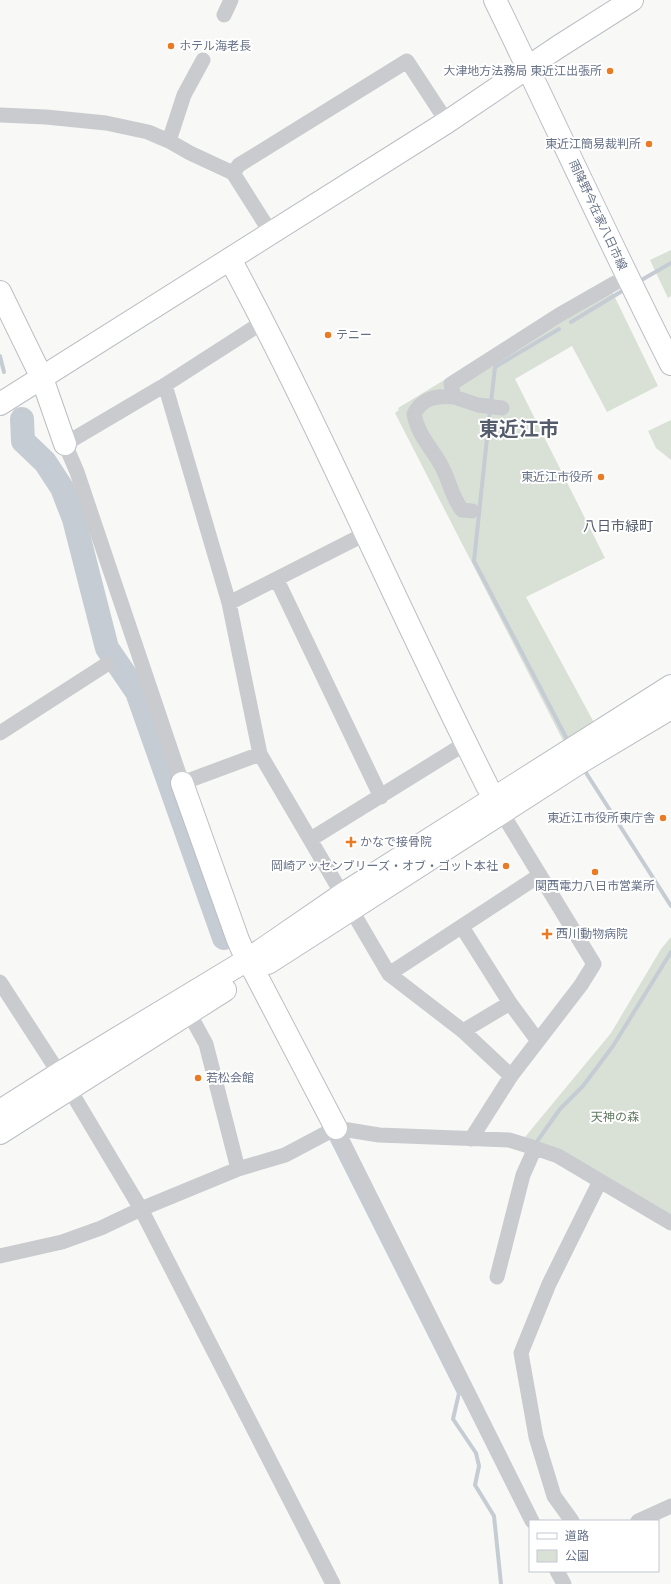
<svg xmlns="http://www.w3.org/2000/svg" width="671" height="1584" viewBox="0 0 671 1584" font-family="'Exo 2','Noto Sans JP',sans-serif">
<style>
.green{fill:#d9e1d7}
.lines{fill:none;stroke-linecap:round;stroke-linejoin:round}
.stream{stroke:#c6ccd3;stroke-width:4}
.river{stroke:#c6ccd3;stroke-width:24}
.secondary-casing{stroke:#bbbec4;stroke-width:24}
.street{stroke:#c9cbcf;stroke-width:15}
.secondary{stroke:#fff;stroke-width:22}
.poi-dot{fill:#ea7b25;stroke:#fff;stroke-width:1.5}
.labels{text-anchor:middle;stroke-width:4;stroke-linejoin:round;paint-order:stroke}
.poi-label{font-size:12px;fill:#677288;stroke:#fff;text-anchor:start}
.street-label{font-size:12px;fill:#677288;stroke:#fff}
.park-label{font-size:12px;fill:#627a62;stroke:#fff}
.quarter-label{font-size:14px;fill:#555d6d;stroke:#fff}
.town-label{font-size:20px;font-weight:bold;fill:#555d6d;stroke:#fff}
</style>
<rect width="100%" height="100%" fill="#f8f9f6"/>
<path class="green" d="M 671,250 L 671,296 L 668,298 L 650,260 Z
M 607,281 L 658,386 L 607,412 L 572,346 L 515,379 L 605,558 L 526,597 L 604,741 L 573,760 L 395,413 L 399,410 L 398,408 Z
M 671,420 L 671,460 L 656,448 L 648,431 Z
M 671,937 L 671,1215 L 585,1164 L 525,1137 L 611,1033 L 661,949 Z"/>
<g class="lines">
<path class="stream" d="M 638,282 L 671,263
M 571,322 L 627,288
M 0,356 L 4,372
M 491,403 L 495,367 L 559,329
M 490,410 L 474,561 L 569,743
M 583,768 L 671,906
M 330,1136 L 459,1393 L 453,1419 L 476,1453 L 479,1466 L 475,1485 L 494,1516 L 501,1584
M 538,1140 L 560,1109 L 583,1086 L 613,1046 L 671,952"/>
<path class="river" d="M 22,419 L 23,441 L 45,462 L 62,488 L 74,519 L 107,648 L 137,692 L 224,938"/>
<defs>
<path id="secondary" d="M 495,0 C 554,121 610,244 671,364
M 230,259 C 327,439 406,629 500,811
M 0,292 L 42,378 L 65,444
M 0,404 L 447,122 L 558,47 L 632,0
M 182,783 L 238,940 L 247,960 L 254,971 L 336,1128
M 268,963 L 579,763 L 671,708
M 0,1111 L 60,1073 L 247,960 L 343,894 L 671,686
M 0,1133 L 225,990"/>
</defs>
<use href="#secondary" class="secondary-casing"/>
<path class="street" d="M 224,15 L 231,0
M 0,115 L 46,117 L 106,123 L 148,132 L 169,141 L 190,153 L 233,173 L 271,233
M 169,141 L 184,95 L 203,60
M 233,173 L 239,165 L 407,61 L 447,122
M 165,385 L 229,603 L 260,754 L 389,974 L 463,1031 L 511,1076
M 454,397 L 478,405 L 502,408
M 472,511 L 462,510 C 453,499 450,484 444,471 C 435,451 418,437 414,414 C 422,398 437,395 454,397 L 451,384 L 559,315 L 615,283
M 277,580 L 381,797
M 229,603 L 365,534
M 0,733 L 107,664
M 260,754 L 182,783 L 77,472 L 65,444 L 165,385 L 263,322
M 311,839 L 466,743
M 462,927 L 510,1003 L 538,1041
M 389,974 L 540,875
M 0,982 L 70,1090 L 141,1209 L 333,1584
M 189,1013 L 206,1044 L 238,1169
M 463,1031 L 510,1003
M 336,1128 L 532,1521
M 471,1139 L 511,1076 L 581,985 L 594,964 L 502,813
M 0,1256 L 62,1242 L 101,1228 L 141,1209 L 238,1169 L 285,1155 L 336,1128 L 379,1135 L 509,1140 L 535,1148 L 558,1156 L 671,1223
M 497,1277 L 523,1175 L 535,1148
M 572,1521 L 554,1496 L 536,1437 L 521,1353 L 549,1284 L 600,1181
M 638,1521 L 671,1506
M 557,1571 L 564,1584"/>
<use href="#secondary" class="secondary"/>
</g>
<g class="poi-dot">
<circle cx="171" cy="46" r="4"/>
<circle cx="610" cy="71" r="4"/>
<circle cx="649" cy="144" r="4"/>
<circle cx="328" cy="335" r="4"/>
<circle cx="601" cy="477" r="4"/>
<circle cx="663" cy="818" r="4"/>
<path d="M349 836h4v4h4v4h-4v4h-4v-4h-4v-4h4z"/>
<circle cx="506" cy="866" r="4"/>
<circle cx="595" cy="872" r="4"/>
<path d="M545 928h4v4h4v4h-4v4h-4v-4h-4v-4h4z"/>
<circle cx="198" cy="1078" r="4"/>
</g>
<g class="labels">
<g class="poi-label">
<text x="179" y="50">ホテル海老長</text>
<text x="602" y="75" text-anchor="end">大津地方法務局 東近江出張所</text>
<text x="641" y="148" text-anchor="end">東近江簡易裁判所</text>
<text x="336" y="339">テニー</text>
<text x="593" y="481" text-anchor="end">東近江市役所</text>
<text x="655" y="822" text-anchor="end">東近江市役所東庁舎</text>
<text x="360" y="846">かなで接骨院</text>
<text x="498" y="870" text-anchor="end">岡崎アッセンブリーズ・オブ・ゴット本社</text>
<text x="595" y="890" text-anchor="middle">関西電力八日市営業所</text>
<text x="556" y="938">西川動物病院</text>
<text x="206" y="1082">若松会館</text>
</g>
<g class="street-label">
<text transform="translate(598 215) rotate(65)" y="4">雨降野今在家八日市線</text>
</g>
<g class="park-label">
<text x="615" y="1121">天神の森</text>
</g>
<g class="quarter-label">
<text x="618" y="531">八日市緑町</text>
</g>
<g class="town-label">
<text x="519" y="436">東近江市</text>
</g>
</g>
<rect x="529" y="1520" width="130" height="52" fill="#ffffff" stroke="#c2c7cf"/>
<rect x="537" y="1533" width="20" height="6" fill="#ffffff" stroke="#c2c7cf"/>
<text x="565" y="1540" font-size="12" fill="#677288">道路</text>
<rect x="537" y="1550" width="20" height="12" fill="#d9e1d7" stroke="#c2c7cf"/>
<text x="565" y="1560" font-size="12" fill="#677288">公園</text>
</svg>
